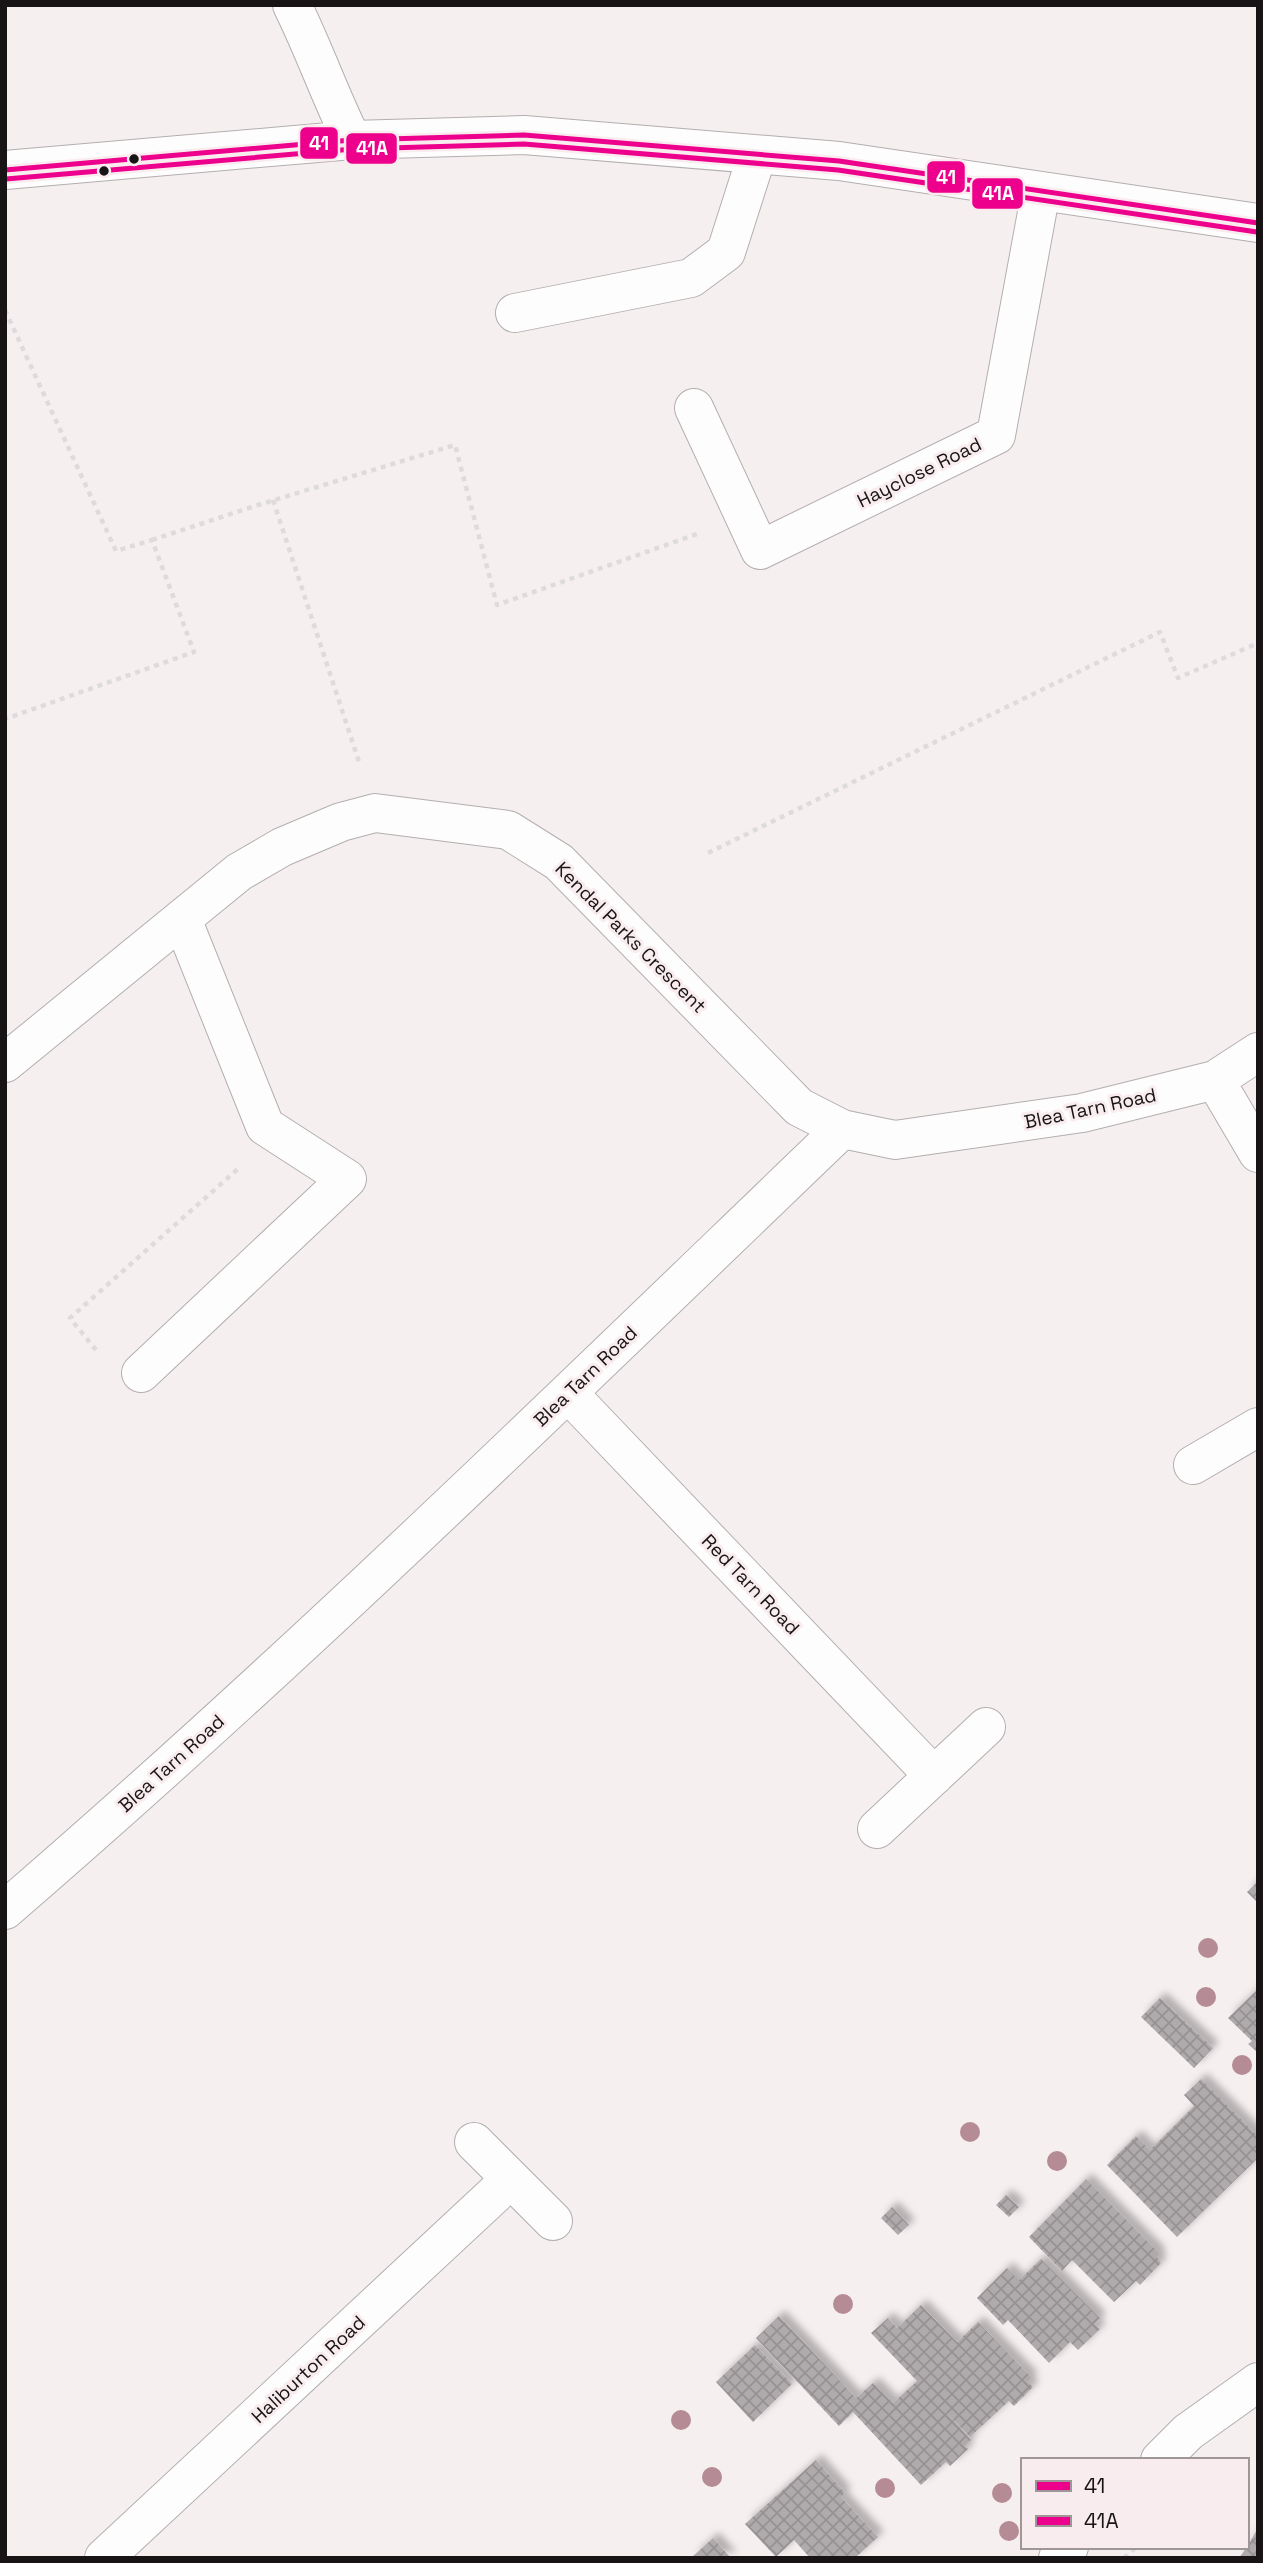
<svg xmlns="http://www.w3.org/2000/svg" width="1263" height="2563" viewBox="0 0 1263 2563" font-family="'Space Grotesk',sans-serif">
<style>
.building{fill:url(#building-cross-hatch);filter:url(#shadow)}
.lines{fill:none;stroke-linecap:round;stroke-linejoin:round}
.minor-casing{stroke:#b3aeaf;stroke-width:40}
.major-casing{stroke:#b3aeaf;stroke-width:40}
.path{stroke:#dedbdc;stroke-width:4.5;stroke-dasharray:5 5;stroke-linecap:butt}
.minor{stroke:#fefdfd;stroke-width:38}
.major{stroke:#fefdfd;stroke-width:38}
.bus-1-casing{stroke:#f9ecee;stroke-width:10}
.bus-2-casing{stroke:#f9ecee;stroke-width:10}
.bus-1{stroke:#ec008c;stroke-width:5}
.bus-2{stroke:#ec008c;stroke-width:5}
.tree{fill:#b58b95}
.bus-dot{fill:#181415;stroke:#f9ecee;stroke-width:2.5}
.labels{text-anchor:middle;stroke-width:6;stroke-linejoin:round;paint-order:stroke}
.street-label{font-size:19px;fill:#181415;stroke:#f9ecee}
.line-badge{stroke:#f9ecee;stroke-width:2.5}
.badge-label{font-size:19px;text-anchor:middle;font-weight:bold;fill:#fff}
</style>
<defs>
<pattern id="building-cross-hatch" width="8" height="8" patternUnits="userSpaceOnUse" patternTransform="scale(1.75)"><rect width="8" height="8" fill="#afaaab"/><path d="M0 0l8 8M0 8l8-8" fill="none" stroke="#969192"/></pattern>
<filter id="shadow"><feDropShadow dx="6" dy="-6" stdDeviation="3.5" flood-color="#0004"/></filter>
</defs>
<rect width="100%" height="100%" fill="#f6eff0"/>
<path class="building" d="M 1258,1881 L 1258,1903 L 1247,1892 Z
M 1258,1989 L 1258,2053 L 1248,2044 L 1252,2041 L 1228,2018 Z
M 1160,1998 L 1213,2048 L 1194,2068 L 1141,2017 Z
M 1201,2079 L 1258,2136 L 1258,2158 L 1177,2237 L 1107,2165 L 1136,2136 L 1150,2150 L 1194,2106 L 1184,2095 Z
M 1086,2179 L 1160,2254 L 1157,2257 L 1161,2263 L 1140,2285 L 1136,2281 L 1114,2302 L 1072,2260 L 1062,2271 L 1029,2237 Z
M 1006,2195 L 1019,2207 L 1009,2217 L 996,2205 Z
M 892,2207 L 909,2225 L 898,2235 L 881,2218 Z
M 1041,2259 L 1100,2318 L 1095,2324 L 1100,2329 L 1078,2350 L 1070,2342 L 1049,2363 L 1008,2320 L 1003,2325 L 977,2298 L 1007,2268 L 1019,2280 Z
M 921,2305 L 957,2342 L 978,2322 L 1032,2378 L 1028,2382 L 1033,2387 L 1014,2406 L 1009,2401 L 970,2437 L 946,2412 L 971,2440 L 965,2446 L 968,2449 L 950,2466 L 946,2462 L 921,2485 L 853,2412 L 839,2426 L 756,2338 L 779,2316 L 856,2398 L 873,2383 L 893,2403 L 917,2381 L 871,2333 L 888,2318 L 897,2328 Z
M 755,2345 L 792,2384 L 753,2422 L 716,2382 Z
M 816,2460 L 845,2493 L 841,2497 L 878,2537 L 855,2558 L 810,2558 L 794,2540 L 776,2557 L 745,2524 Z
M 1258,2528 L 1258,2558 L 1239,2558 L 1247,2547 Z
M 713,2538 L 731,2558 L 691,2558 Z"/>
<g class="lines">
<defs>
<path id="minor" d="M 292,5 C 314,49 330,96 352,140
M 5,170 L 352,140 L 524,135 L 839,161 L 1258,223
M 515,313 L 691,278 L 726,252 L 757,155
M 694,408 L 760,550 L 996,435 L 1041,191
M 5,1063 L 239,872 L 282,847 L 341,822 L 375,813 L 508,830 L 559,862 L 799,1107 L 842,1129
M 1215,1080 L 1258,1153
M 141,1373 L 347,1179 L 265,1126 L 182,919
M 568,1393 L 934,1776
M 1193,1465 L 1258,1427
M 877,1829 L 986,1727
M 5,1910 C 294,1661 567,1393 842,1129 L 895,1140 L 1082,1113 L 1215,1080 L 1258,1052
M 474,2142 L 553,2221
M 104,2558 L 511,2179"/>
<path id="major" d="M 1160,2460 L 1188,2432 L 1258,2382
M 1058,2558 L 1069,2547"/>
</defs>
<use href="#minor" class="minor-casing"/>
<use href="#major" class="major-casing"/>
<path class="path" d="M 5,310 L 116,551 L 152,540 L 194,652 L 5,719
M 273,500 L 360,765
M 152,540 L 258,505 L 455,445 L 497,605 L 697,534
M 708,853 L 1160,632 L 1178,678 L 1258,643
M 96,1350 L 70,1318 L 239,1168
M 1124,2558 L 1136,2547"/>
<use href="#minor" class="minor"/>
<use href="#major" class="major"/>
<defs>
<path id="bus-1" d="M 5,170 L 352,140 L 524,135 L 839,161 L 1258,223"/>
<path id="bus-2" d="M 6,179 L 353,149 L 524,144 L 838,170 L 1257,232"/>
</defs>
<use href="#bus-1" class="bus-1-casing"/>
<use href="#bus-2" class="bus-2-casing"/>
<use href="#bus-1" class="bus-1"/>
<use href="#bus-2" class="bus-2"/>
</g>
<g class="tree">
<circle cx="1208" cy="1948" r="10"/>
<circle cx="1206" cy="1997" r="10"/>
<circle cx="1242" cy="2065" r="10"/>
<circle cx="970" cy="2132" r="10"/>
<circle cx="1057" cy="2161" r="10"/>
<circle cx="843" cy="2304" r="10"/>
<circle cx="681" cy="2420" r="10"/>
<circle cx="712" cy="2477" r="10"/>
<circle cx="885" cy="2488" r="10"/>
<circle cx="1002" cy="2493" r="10"/>
<circle cx="1009" cy="2531" r="10"/>
</g>
<g class="bus-dot">
<circle cx="134" cy="159" r="6"/>
<circle cx="104" cy="171" r="6"/>
</g>
<g class="labels">
<g class="street-label">
<text transform="translate(919 472) rotate(-26)" y="7">Hayclose Road</text>
<text transform="translate(631 937) rotate(45)" y="7">Kendal Parks Crescent</text>
<text transform="translate(1090 1108) rotate(-12)" y="7">Blea Tarn Road</text>
<text transform="translate(585 1376) rotate(-44)" y="7">Blea Tarn Road</text>
<text transform="translate(751 1584) rotate(46)" y="7">Red Tarn Road</text>
<text transform="translate(171 1763) rotate(-42)" y="7">Blea Tarn Road</text>
<text transform="translate(308 2369) rotate(-43)" y="7">Haliburton Road</text>
</g>
</g>
<g class="line-badge">
<rect x="299" y="126" width="40" height="34" rx="7" fill="#ec008c"/>
<rect x="345" y="132" width="53" height="33" rx="7" fill="#ec008c"/>
<rect x="926" y="160" width="40" height="34" rx="7" fill="#ec008c"/>
<rect x="971" y="177" width="53" height="33" rx="7" fill="#ec008c"/>
</g>
<g class="badge-label">
<text x="319" y="150">41</text>
<text x="372" y="155">41A</text>
<text x="946" y="184">41</text>
<text x="998" y="200">41A</text>
</g>
<rect width="1263" height="2563" fill="none" stroke="#181415" stroke-width="14"/>
<rect x="1021" y="2458" width="228" height="91" fill="#f9ecee" stroke="#9f9697" stroke-width="2"/>
<rect x="1036" y="2481" width="35" height="10" fill="#ec008c" stroke="#9f9697" stroke-width="2"/>
<text x="1084" y="2493" font-size="21" fill="#181415">41</text>
<rect x="1036" y="2516" width="35" height="10" fill="#ec008c" stroke="#9f9697" stroke-width="2"/>
<text x="1084" y="2528" font-size="21" fill="#181415">41A</text>
</svg>
